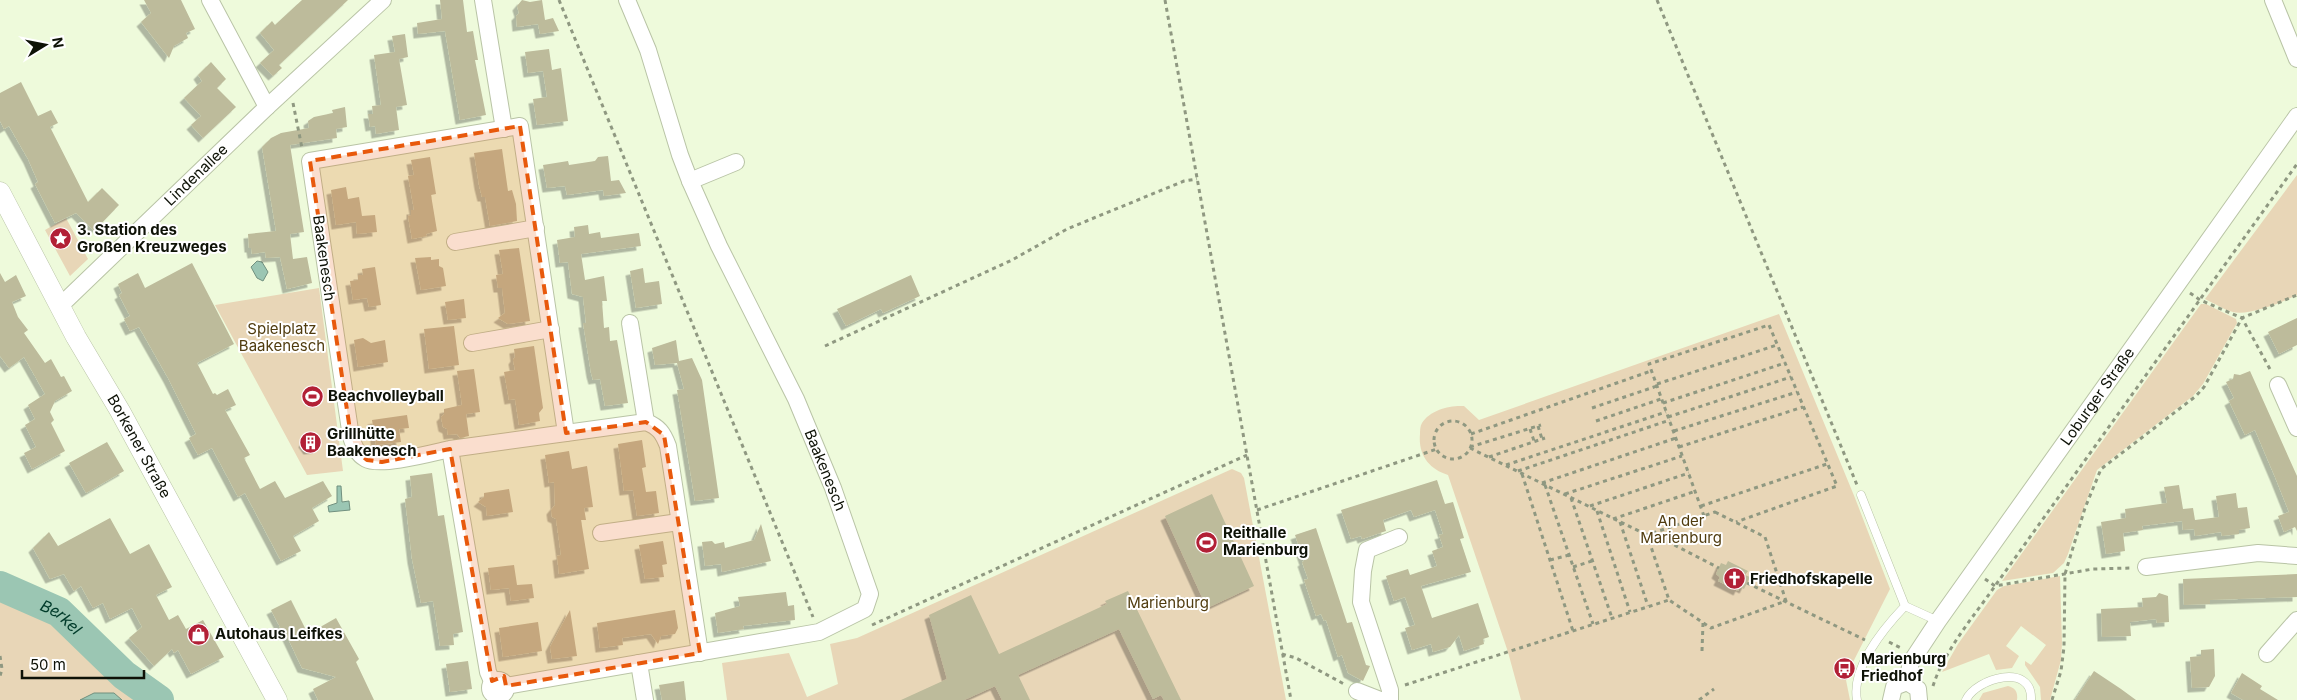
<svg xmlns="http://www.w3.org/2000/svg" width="2297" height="700" viewBox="0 0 2297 700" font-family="Inter,sans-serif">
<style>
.green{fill:#e8d6b7}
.water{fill:#9bc6b3;stroke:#71907f}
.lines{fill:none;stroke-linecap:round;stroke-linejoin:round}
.river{stroke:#9bc6b3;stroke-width:30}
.building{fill:#bdbb9b;filter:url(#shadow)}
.service-casing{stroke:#b9c4a6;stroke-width:9}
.minor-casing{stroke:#b9c4a6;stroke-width:18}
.tertiary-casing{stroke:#b9c4a6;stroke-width:21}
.path{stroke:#8f9881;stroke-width:3;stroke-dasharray:4 4;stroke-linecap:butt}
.service{stroke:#fff;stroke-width:8}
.minor{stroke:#fff;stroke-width:16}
.tertiary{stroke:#fff;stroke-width:20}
.marked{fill:#e8590c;fill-opacity:0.2;stroke:#e8590c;stroke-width:4;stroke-dasharray:10 6;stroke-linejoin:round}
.labels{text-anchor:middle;stroke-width:4;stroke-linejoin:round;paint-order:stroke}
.street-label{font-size:15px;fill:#0e1207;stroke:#fff}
.poi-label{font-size:15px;font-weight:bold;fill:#0e1207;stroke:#fff;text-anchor:start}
.park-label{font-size:15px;fill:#503c0f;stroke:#fff}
.water-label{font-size:16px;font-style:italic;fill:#003b2a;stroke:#fff}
</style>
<defs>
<filter id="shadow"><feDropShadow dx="-4.5" dy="4.5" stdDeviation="0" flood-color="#0004"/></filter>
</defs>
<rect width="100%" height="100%" fill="#eefadb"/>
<path class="green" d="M 2297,175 L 2297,295 C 2283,302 2248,316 2233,312 C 2224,310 2214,303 2205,299 Z
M 66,218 L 88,259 L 70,276 L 45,230 Z
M 319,288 L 343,471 L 307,475 L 215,305 Z
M 2201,304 L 2206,304 L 2236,319 L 2237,323 L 2203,384 L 2193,396 L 2097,470 L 2068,554 L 2064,563 L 2053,573 L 2002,581 Z
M 1779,314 L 1855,498 L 1890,589 L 1847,674 L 1846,680 L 1850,700 L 1521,700 L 1508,652 L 1448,475 C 1429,469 1418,455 1420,434 C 1420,431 1420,426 1422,423 C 1430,410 1450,405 1464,406 L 1479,420 Z
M 1232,469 L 1241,473 L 1244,478 L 1286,700 L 727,700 L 722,663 L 789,653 L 807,697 L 838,684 L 830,644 L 857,638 Z
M 2060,576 L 2062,643 L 2061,660 L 2050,700 L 2041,700 L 2040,687 L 2025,665 L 2025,661 L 2031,665 L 2046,645 L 2021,626 L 2006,646 L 2019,656 L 2012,668 L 1996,670 L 1989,654 L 1942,672 L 1958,644 L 1997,590 L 2004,586 Z
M 0,591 L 51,613 L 119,678 L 136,700 L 0,700 Z
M 2008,686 C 2016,688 2018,693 2017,700 L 1979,700 L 1983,693 Z"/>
<path class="water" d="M 257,261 L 262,262 L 268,272 L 263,281 L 257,278 L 251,267 Z
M 337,486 L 341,486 L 342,502 L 349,501 L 350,510 L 329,512 L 328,506 L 337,503 Z
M 94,693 L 114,693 L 122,700 L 80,700 Z"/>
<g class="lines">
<path class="river" id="s1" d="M 0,586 L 59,612 L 124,675 L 159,700"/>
</g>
<path class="building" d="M 144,0 L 181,0 L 195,29 L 186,33 L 188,38 L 174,46 L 169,58 L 141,22 L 151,13 Z
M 302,0 L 348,0 L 279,65 L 282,68 L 273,76 L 260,63 L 274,50 L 260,33 L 272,21 L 275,25 Z
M 440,0 L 463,0 L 467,32 L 473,31 L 478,60 L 475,60 L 486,115 L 460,120 L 445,31 L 418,34 L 417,23 L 442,19 Z
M 522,0 L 530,2 L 542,0 L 545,20 L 553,18 L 559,31 L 540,34 L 538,24 L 517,27 L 516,16 L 519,13 L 517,6 Z
M 405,34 L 408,57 L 399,59 L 407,105 L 396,107 L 399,130 L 376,134 L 375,126 L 370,127 L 368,114 L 373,114 L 372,106 L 381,105 L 374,55 L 395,52 L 392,36 Z
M 549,49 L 552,70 L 561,68 L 568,121 L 537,125 L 533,99 L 547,97 L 543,71 L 528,73 L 525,52 Z
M 211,62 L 226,79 L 217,88 L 236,107 L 203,138 L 191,125 L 201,116 L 184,98 L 202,81 L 198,75 Z
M 21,82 L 38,116 L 51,110 L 58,123 L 50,127 L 88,202 L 102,188 L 119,205 L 94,231 L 76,213 L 55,223 L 35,184 L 38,182 L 28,159 L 9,126 L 4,129 L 0,121 L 0,93 Z
M 345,107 L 347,127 L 336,129 L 337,138 L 290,145 L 304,232 L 290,234 L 293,259 L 307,257 L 312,283 L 287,289 L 280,257 L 266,258 L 265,252 L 252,254 L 251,248 L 249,248 L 248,234 L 276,231 L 262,147 L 271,138 L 281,133 L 309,128 L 308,121 L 314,117 L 333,113 L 332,110 Z
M 502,149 L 508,191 L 512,190 L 516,204 L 517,221 L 490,226 L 485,197 L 482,197 L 479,185 L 474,153 Z
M 608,156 L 611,181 L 619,180 L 626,193 L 604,196 L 603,190 L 567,195 L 565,186 L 547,188 L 543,165 L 568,161 L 569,165 L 595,161 L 598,157 Z
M 430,157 L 436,194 L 431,195 L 437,231 L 426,234 L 427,236 L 412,239 L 408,216 L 411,215 L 411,210 L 414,210 L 408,176 L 414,175 L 411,160 Z
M 346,187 L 348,199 L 359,197 L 362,216 L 375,215 L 377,232 L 357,234 L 356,222 L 336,225 L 331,190 Z
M 588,225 L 589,234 L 600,232 L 601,238 L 639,233 L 641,246 L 581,254 L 585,280 L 604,276 L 607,301 L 602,301 L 604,328 L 609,327 L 610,341 L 617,340 L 628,403 L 605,406 L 600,379 L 593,380 L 591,373 L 583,323 L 586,323 L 583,297 L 572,294 L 568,262 L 560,263 L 557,240 L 575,237 L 574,227 Z
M 519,248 L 530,321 L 508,324 L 498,318 L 505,313 L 502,288 L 498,288 L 496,275 L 503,274 L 499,250 Z
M 431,257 L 431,260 L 439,259 L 439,266 L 443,268 L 446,286 L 421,290 L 415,258 Z
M 192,263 L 234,344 L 197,363 L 213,394 L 215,393 L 217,395 L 228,389 L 236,405 L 225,410 L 250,455 L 244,458 L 260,489 L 275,481 L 285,498 L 323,481 L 332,496 L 312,508 L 319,521 L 293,536 L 301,551 L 281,561 L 245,493 L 238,497 L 212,448 L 198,455 L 189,438 L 196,434 L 168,378 L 139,327 L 130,331 L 124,319 L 130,316 L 119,295 L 122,293 L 118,284 L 138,273 L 145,288 Z
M 375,267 L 381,305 L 369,307 L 367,298 L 353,300 L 350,281 L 358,280 L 358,275 L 363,275 L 362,269 Z
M 643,268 L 645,283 L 659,281 L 662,304 L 636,308 L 630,271 Z
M 0,273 L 5,282 L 16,275 L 26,296 L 12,302 L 18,317 L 28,330 L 24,333 L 45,363 L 51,359 L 61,377 L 64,376 L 72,391 L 55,401 L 50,412 L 54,420 L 51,423 L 65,451 L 32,469 L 24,453 L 36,447 L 25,425 L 35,419 L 28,405 L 45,394 L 24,357 L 9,368 L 0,356 Z
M 911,275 L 920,296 L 883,313 L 881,309 L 846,326 L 837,309 Z
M 464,299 L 466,318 L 448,320 L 445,302 Z
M 2297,318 L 2297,345 L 2279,354 L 2268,332 Z
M 454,326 L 459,365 L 429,369 L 424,329 Z
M 363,338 L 371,343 L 385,340 L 388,362 L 358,367 L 354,340 Z
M 676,340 L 679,361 L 692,358 L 702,380 L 719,498 L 695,501 L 677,390 L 684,389 L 677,363 L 655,365 L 652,348 Z
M 534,346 L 543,408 L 539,413 L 540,421 L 519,425 L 515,399 L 509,400 L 504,372 L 515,370 L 513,360 L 515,357 L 514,349 Z
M 474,369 L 480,412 L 466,414 L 469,436 L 460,438 L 457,434 L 448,435 L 447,429 L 443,427 L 441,417 L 444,414 L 444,409 L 462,405 L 457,371 Z
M 2250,371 L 2297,476 L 2297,531 L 2295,527 L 2284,532 L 2278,516 L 2289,512 L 2275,477 L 2255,430 L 2245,435 L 2229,401 L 2234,398 L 2226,382 L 2233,379 L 2234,374 L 2240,375 Z
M 407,415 L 409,428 L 399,429 L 401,442 L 376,445 L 372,420 Z
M 313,436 L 319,442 L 317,449 L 308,450 L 303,443 L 306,437 Z
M 642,440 L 646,467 L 642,468 L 646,492 L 656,491 L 659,513 L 637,516 L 633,490 L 624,491 L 618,444 Z
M 107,442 L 124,471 L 86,493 L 69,463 Z
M 569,451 L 572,469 L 587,466 L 593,507 L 584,508 L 586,520 L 581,520 L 589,569 L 559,574 L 557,556 L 561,555 L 556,519 L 552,517 L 551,510 L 555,505 L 554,482 L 549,483 L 545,455 Z
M 432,473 L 438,516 L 444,515 L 463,632 L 453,634 L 454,645 L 440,646 L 433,601 L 421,603 L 412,559 L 405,499 L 412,497 L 410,476 Z
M 1437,480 L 1445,504 L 1453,502 L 1464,538 L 1460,539 L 1471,572 L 1421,586 L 1432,618 L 1478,603 L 1489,637 L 1483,639 L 1484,644 L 1464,651 L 1459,635 L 1450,647 L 1433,652 L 1431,644 L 1412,650 L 1405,628 L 1415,625 L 1405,597 L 1394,601 L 1386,576 L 1408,569 L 1410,575 L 1437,566 L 1432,551 L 1443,547 L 1439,535 L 1443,534 L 1435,510 L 1414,517 L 1411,510 L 1383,520 L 1386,531 L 1362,539 L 1361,536 L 1351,539 L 1341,510 Z
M 2179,485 L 2183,509 L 2193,508 L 2195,520 L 2219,517 L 2216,496 L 2236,493 L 2238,508 L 2247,507 L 2250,528 L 2239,530 L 2239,534 L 2222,536 L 2221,532 L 2195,536 L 2194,529 L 2183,530 L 2182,521 L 2142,526 L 2143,530 L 2123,533 L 2125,551 L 2106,554 L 2101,522 L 2126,518 L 2125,509 L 2167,503 L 2164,487 Z
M 509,489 L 513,512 L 487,516 L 486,507 L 478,502 L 484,497 L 484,493 Z
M 1212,494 L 1254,586 L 1207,608 L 1165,516 Z
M 110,518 L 130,554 L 149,544 L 172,587 L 156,595 L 169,620 L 178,615 L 186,629 L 203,620 L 224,657 L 191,674 L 178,650 L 174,653 L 172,649 L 154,666 L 129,638 L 142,627 L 132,608 L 110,619 L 103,603 L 93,608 L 81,586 L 74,591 L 64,574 L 50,579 L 33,548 L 49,532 L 58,546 Z
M 761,524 L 771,561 L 722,572 L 721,564 L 705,566 L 702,542 L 712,541 L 715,544 L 724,542 L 725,548 L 754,540 Z
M 1316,528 L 1347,623 L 1352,622 L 1366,665 L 1370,666 L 1363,681 L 1348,673 L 1342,655 L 1338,657 L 1326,620 L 1324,621 L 1321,614 L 1316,616 L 1304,580 L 1308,579 L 1302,562 L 1304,561 L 1295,535 Z
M 663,541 L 667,564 L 662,565 L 664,577 L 645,579 L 639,545 Z
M 1728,561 L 1748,571 L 1745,575 L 1750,577 L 1744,589 L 1740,587 L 1738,591 L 1718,581 L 1720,577 L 1716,574 L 1721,563 L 1726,565 Z
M 514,565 L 517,585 L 532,584 L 534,598 L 511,601 L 509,588 L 491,590 L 488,568 Z
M 2297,574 L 2297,597 L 2210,600 L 2210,604 L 2184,605 L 2183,579 Z
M 1128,591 L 1181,700 L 1164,700 L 1161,695 L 1153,699 L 1119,629 L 1018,675 L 1030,700 L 1002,700 L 995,686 L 964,700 L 901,700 L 947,679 L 929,615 L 971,595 L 999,654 L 1107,604 L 1105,601 Z
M 786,592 L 788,606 L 794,605 L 795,620 L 743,626 L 744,629 L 718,633 L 715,613 L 740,606 L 738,597 Z
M 2159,593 L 2168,596 L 2169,622 L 2157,623 L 2156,619 L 2130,622 L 2131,636 L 2102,637 L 2101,609 L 2143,607 L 2142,598 L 2156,597 Z
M 291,600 L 308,634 L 336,618 L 359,659 L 356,662 L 374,700 L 318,700 L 313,689 L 336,677 L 302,668 L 284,630 L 282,631 L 271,610 Z
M 570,610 L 577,656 L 552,659 L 550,647 Z
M 675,610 L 678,628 L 675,634 L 661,636 L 658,644 L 651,634 L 622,638 L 623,645 L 600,648 L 597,623 Z
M 538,622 L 542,651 L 503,657 L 499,628 Z
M 2214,649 L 2215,676 L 2209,687 L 2192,688 L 2190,657 L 2201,656 L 2201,650 Z
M 468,661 L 472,689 L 450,692 L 446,664 Z
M 2094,671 L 2121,689 L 2136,700 L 2075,700 Z
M 2242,673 L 2262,686 L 2260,689 L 2278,700 L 2243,700 L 2231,693 Z
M 684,681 L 686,700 L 662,700 L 659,685 Z"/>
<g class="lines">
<defs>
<path id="service" d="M 1861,495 L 1905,606 L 1938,621
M 1857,700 C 1851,668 1884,628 1905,606
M 1966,700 C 1976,678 2033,662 2031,700"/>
<g id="minor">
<path d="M 210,0 L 267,107"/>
<path d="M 483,0 L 504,129"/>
<path d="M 2273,0 L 2297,59"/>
<path d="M 690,181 L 736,162"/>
<path d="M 455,242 L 536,228"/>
<path id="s2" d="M 60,306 L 267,107 L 383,0"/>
<path d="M 630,323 L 646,422"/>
<path d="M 472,343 L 551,329"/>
<path d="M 2278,385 L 2297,428"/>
<path d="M 566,433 L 646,422 C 659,427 663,433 668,446 L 700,653"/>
<path d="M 450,449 C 432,453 380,467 366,459 C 357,454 354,446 351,437 L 310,161 L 520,126 L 566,433 L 450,449 L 488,672 L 492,681"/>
<path d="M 601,533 L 679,522"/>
<path d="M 2146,567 L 2258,553 L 2297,556"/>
<path d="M 2267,654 L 2297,620"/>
<path d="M 639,663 L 645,700"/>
<circle cx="498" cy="688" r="8"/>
<path id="s3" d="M 1907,682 L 1911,662 L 1938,621 L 2297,116"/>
<path d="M 506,686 L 819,632 L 865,609 L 870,594 L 833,488 L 796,399 L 719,246 L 690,181 L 680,155 L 648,50 L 627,0"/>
<path d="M 1357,691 L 1380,700"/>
<path d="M 1390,700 L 1390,690 L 1361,602 L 1363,571 L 1367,550 L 1399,537"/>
<path d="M 1891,700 L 1894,687 L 1907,682 L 1918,689 L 1919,700"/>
</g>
<g id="tertiary">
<path id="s4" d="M 0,192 L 76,337 L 120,411 L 277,700"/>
</g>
</defs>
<use href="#service" class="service-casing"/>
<use href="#minor" class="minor-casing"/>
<use href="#tertiary" class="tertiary-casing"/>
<path class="path" d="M 559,0 L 813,617
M 1165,0 L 1291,700
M 1657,0 L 1857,485
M 293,103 L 302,148
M 2190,293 L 2200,300 L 2242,318 L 2271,371
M 825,346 L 1012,260 L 1067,229 L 1184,181 L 1197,179
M 1657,384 L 1777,345
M 1663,403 L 1785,363
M 1592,408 L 1657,386
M 1668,417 L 1791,377
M 1596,421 L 1661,399
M1434 440a19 19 0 1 1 38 0a19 19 0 1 1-38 0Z
M 1538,426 L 1542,439
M 1530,429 L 1534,441
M 1674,431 L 1797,392
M 1471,434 L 1651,371
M 1470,447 L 1541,425
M 1679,447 L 1803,407
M 1470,448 L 1647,535
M 1489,457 L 1545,438
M 1506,465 L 1666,412
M 1518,471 L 1670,420
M 1522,474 L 1573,631
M 1542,483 L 1676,438
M 1545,485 L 1593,624
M 1565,494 L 1682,456
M 1571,498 L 1612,618
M 1590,506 L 1689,473
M 1701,506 L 1827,464
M 1257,510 L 1437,449
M 1597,511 L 1630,612
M 1715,512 L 1765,537 L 1786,601 L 1711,628 L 1669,600 L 1647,535 Z
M 1704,516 L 1649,364 L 1769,325 L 1837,486 L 1736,522
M 1613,519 L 1696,491
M 1620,522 L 1648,606
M 1653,534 L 1719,568
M 1550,560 L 1569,555
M 1573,567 L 1592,561
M 1985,579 L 1995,586 L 2093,569 L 2131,568
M 1747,583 L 1865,640
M 872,625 L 1247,455
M 1889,642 L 1901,648
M 1702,651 L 1703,623
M 1282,654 L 1296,658 L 1344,684
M 0,656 L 2,669 L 0,676
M 1405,685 L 1669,600
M 1933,686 C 1944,651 1974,616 1995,586 L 2297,164
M 1699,700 L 1714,689
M 2052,700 L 2061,671 L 2064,647 L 2065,574 L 2085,508 L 2101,469 L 2196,396 L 2204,387 L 2242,318 L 2297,295"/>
<use href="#service" class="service"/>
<use href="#minor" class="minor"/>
<use href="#tertiary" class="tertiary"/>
</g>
<path class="marked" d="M 520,126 L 566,433 L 646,422 L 664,435 L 700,653 L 506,686 L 504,676 L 492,681 L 450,449 L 382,462 L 367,460 L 357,452 L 351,437 L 310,161 Z"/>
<defs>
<symbol id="sight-disc" viewBox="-11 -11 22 22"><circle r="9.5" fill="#b22036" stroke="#fff"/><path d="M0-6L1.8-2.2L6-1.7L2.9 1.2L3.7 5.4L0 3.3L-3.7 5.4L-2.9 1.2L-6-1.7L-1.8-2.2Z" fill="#fff"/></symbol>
<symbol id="stadium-disc" viewBox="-11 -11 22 22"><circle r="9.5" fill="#b22036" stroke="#fff"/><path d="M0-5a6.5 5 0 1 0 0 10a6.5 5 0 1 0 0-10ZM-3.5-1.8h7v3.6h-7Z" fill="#fff"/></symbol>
<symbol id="building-disc" viewBox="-11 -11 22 22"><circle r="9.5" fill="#b22036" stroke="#fff"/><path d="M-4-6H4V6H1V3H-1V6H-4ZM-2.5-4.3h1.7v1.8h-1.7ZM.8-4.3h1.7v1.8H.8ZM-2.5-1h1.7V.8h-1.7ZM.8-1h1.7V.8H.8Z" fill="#fff"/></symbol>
<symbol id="church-disc" viewBox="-11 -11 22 22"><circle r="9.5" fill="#b22036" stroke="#fff"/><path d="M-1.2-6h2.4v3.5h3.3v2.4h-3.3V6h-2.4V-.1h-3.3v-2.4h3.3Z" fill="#fff"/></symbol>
<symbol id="shop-disc" viewBox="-11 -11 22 22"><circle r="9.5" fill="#b22036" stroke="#fff"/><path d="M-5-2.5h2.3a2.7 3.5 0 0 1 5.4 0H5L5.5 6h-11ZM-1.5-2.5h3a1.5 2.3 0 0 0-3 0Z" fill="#fff"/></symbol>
<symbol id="bus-disc" viewBox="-11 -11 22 22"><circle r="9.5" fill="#b22036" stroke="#fff"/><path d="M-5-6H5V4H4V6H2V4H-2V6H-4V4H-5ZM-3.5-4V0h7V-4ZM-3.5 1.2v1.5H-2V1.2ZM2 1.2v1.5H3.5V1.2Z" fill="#fff"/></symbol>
</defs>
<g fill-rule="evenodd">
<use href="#sight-disc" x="48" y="226" width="25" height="25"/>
<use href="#stadium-disc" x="300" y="384" width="25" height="25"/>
<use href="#building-disc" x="298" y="430" width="25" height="25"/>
<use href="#stadium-disc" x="1194" y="530" width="25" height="25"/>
<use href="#church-disc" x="1722" y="566" width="25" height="25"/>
<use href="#shop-disc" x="186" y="622" width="25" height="25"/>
<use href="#bus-disc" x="1832" y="656" width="25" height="25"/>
</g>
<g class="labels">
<g class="street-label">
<text dy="5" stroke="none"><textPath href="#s2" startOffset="189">Lindenallee</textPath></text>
<text transform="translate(324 258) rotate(82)" y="5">Baakenesch</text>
<text dy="5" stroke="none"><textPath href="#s3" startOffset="345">Loburger Straße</textPath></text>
<text dy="5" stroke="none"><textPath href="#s4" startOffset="290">Borkener Straße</textPath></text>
<text transform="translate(825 470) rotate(68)" y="5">Baakenesch</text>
</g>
<g class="poi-label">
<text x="77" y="235">3. Station des<tspan x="77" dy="17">Großen Kreuzweges</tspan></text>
<text x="328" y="401">Beachvolleyball</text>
<text x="327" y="439">Grillhütte<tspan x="327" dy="17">Baakenesch</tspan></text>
<text x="1223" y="538">Reithalle<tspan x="1223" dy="17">Marienburg</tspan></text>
<text x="1750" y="584">Friedhofskapelle</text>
<text x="215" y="639">Autohaus Leifkes</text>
<text x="1861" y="664">Marienburg<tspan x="1861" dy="17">Friedhof</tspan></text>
</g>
<g class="park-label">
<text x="282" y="334">Spielplatz<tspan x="282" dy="17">Baakenesch</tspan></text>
<text x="1681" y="526">An der<tspan x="1681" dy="17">Marienburg</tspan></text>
<text x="1168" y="608">Marienburg</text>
</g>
<g class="water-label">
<text dy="6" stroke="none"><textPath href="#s1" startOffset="69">Berkel</textPath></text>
</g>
</g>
<g transform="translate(45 45) rotate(80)" stroke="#ffffff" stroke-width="4" paint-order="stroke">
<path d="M0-4L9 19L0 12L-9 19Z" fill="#0e1207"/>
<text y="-8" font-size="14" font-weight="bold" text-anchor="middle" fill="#0e1207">N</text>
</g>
<path d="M22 670v8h122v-8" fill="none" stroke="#0e1207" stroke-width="2.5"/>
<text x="30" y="670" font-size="15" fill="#0e1207" stroke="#ffffff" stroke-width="4" paint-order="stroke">50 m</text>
</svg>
